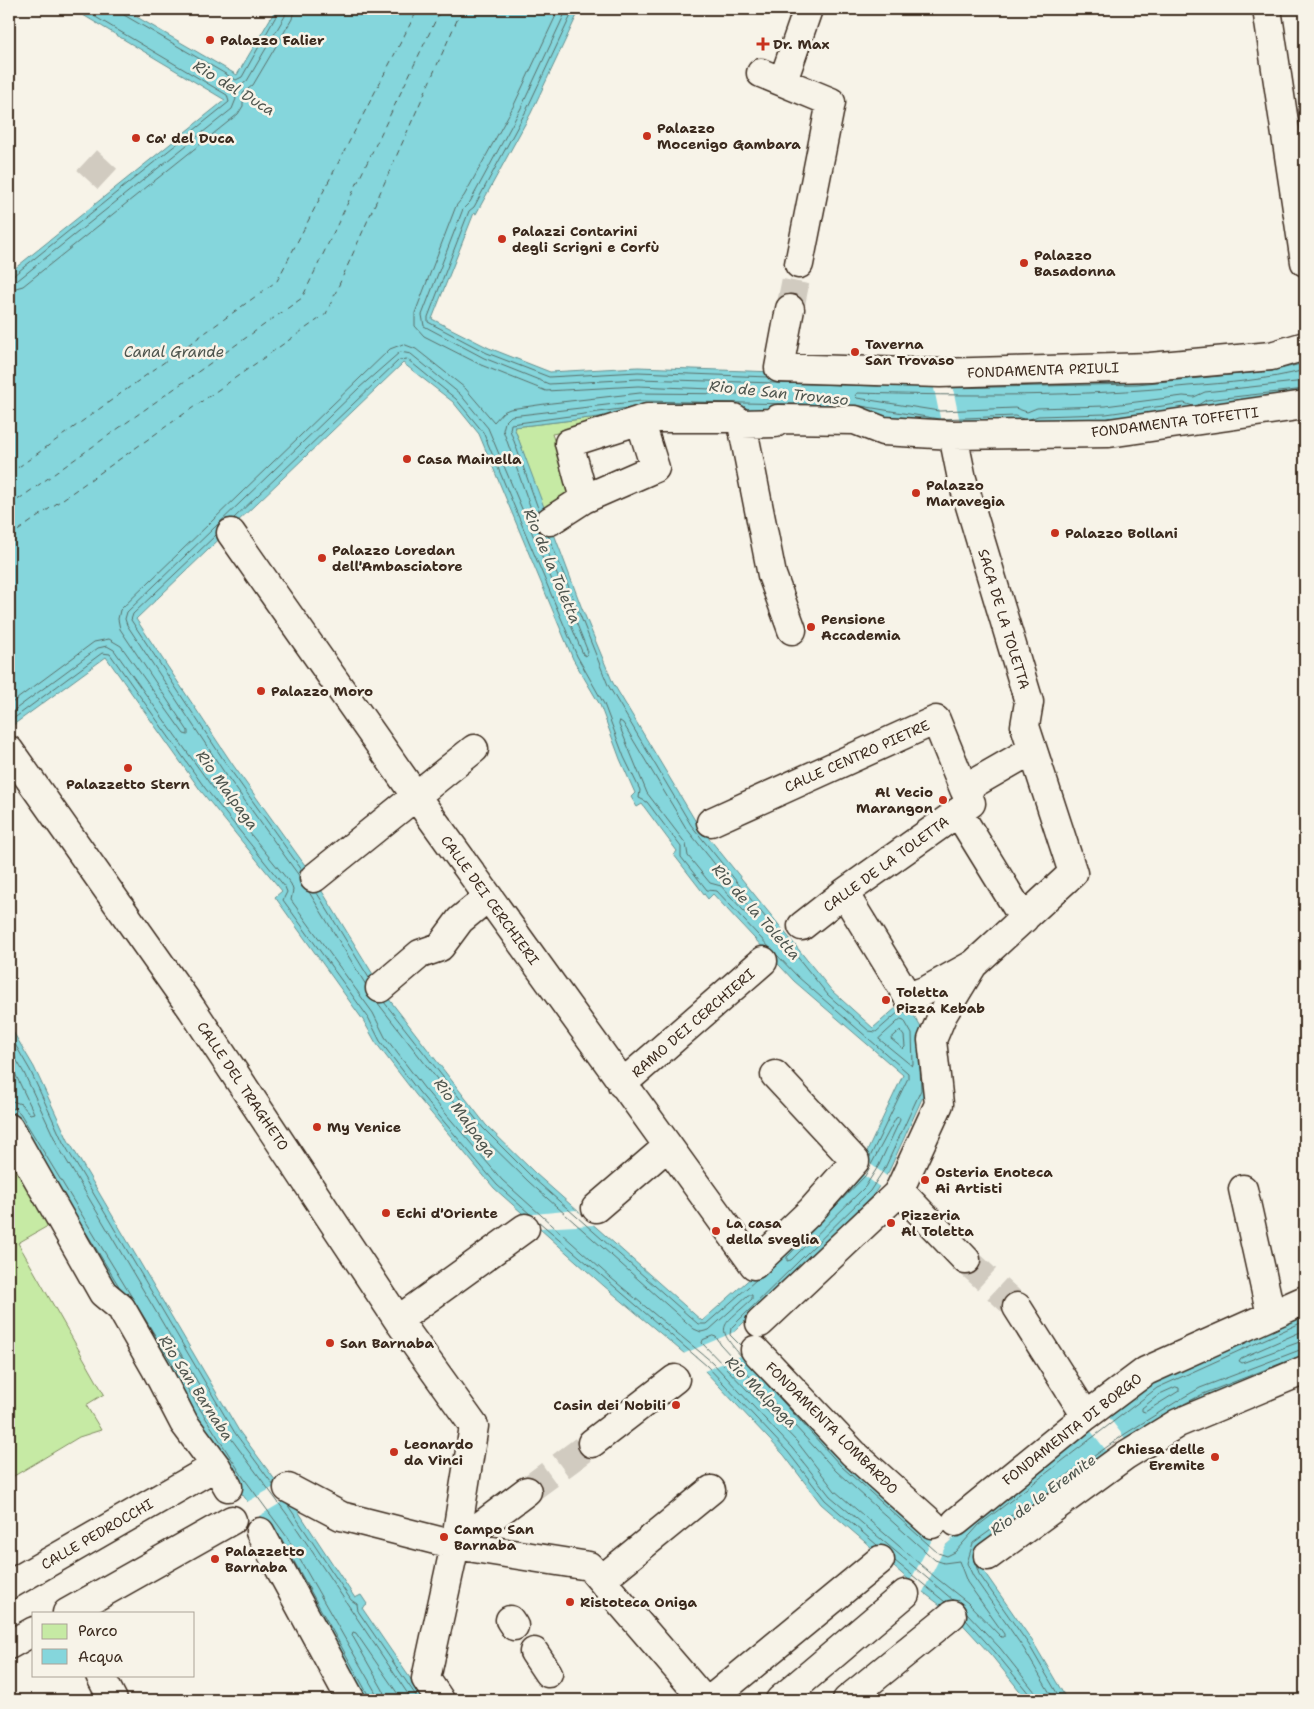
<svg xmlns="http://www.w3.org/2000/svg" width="1314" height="1709" viewBox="0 0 1314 1709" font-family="'Shantell Sans',sans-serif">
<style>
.green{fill:#c6eaa4;stroke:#808a61}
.water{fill:#85d6dc;stroke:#679190;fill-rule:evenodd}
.pier{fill:#f7f3e8}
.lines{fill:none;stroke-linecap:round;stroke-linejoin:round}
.shore{stroke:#596f6a;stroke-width:1}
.ferry{stroke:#4e554e;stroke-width:1;stroke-dasharray:6 5;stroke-linecap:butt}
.pedestrian-tunnel{stroke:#d1cbc0;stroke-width:28;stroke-dasharray:28 14;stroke-linecap:butt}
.pedestrian-casing{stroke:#3b2a1e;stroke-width:31}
.pedestrian{stroke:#f7f3e8;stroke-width:28}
.poi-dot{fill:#c8321e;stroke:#f7f3e8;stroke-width:2}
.labels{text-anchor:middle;stroke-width:5;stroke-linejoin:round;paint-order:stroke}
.poi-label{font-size:14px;font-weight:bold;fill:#3b2a1e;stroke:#f7f3e8;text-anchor:start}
.street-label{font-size:14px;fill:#3b2a1e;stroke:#f7f3e8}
.water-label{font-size:15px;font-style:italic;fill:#4e554e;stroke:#f7f3e8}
</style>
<rect width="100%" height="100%" fill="#f7f3e8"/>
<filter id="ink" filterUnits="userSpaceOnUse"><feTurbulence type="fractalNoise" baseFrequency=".02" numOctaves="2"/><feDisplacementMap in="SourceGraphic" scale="10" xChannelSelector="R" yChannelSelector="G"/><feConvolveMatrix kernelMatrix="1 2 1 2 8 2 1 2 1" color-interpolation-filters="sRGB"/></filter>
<g filter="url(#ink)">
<path class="green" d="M 622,414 L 620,421 L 552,434 L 571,489 L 567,498 L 546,516 L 514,427 Z
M 16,1157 L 53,1223 L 18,1243 L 104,1394 L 86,1405 L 101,1430 L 79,1437 L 9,1479 L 9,1161 Z"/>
<path class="water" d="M 73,9 L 123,9 L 237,75 L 276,9 L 580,9 L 531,113 L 476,214 L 474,213 L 432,319 L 489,348 L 550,372 L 638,367 L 774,372 L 1305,351 L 1305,398 L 1038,427 L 641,412 L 514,427 L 581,606 L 613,683 L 696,822 L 832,991 L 873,1028 L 905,1000 L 923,1031 L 926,1090 L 889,1171 L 874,1194 L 734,1332 L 946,1545 L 971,1517 L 1151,1378 L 1305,1309 L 1305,1358 L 978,1563 L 1033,1642 L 1067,1700 L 1027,1700 L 991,1655 L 956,1617 L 923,1592 L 821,1504 L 784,1455 L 704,1370 L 604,1286 L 494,1188 L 416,1095 L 376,1043 L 363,1020 L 275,897 L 282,891 L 201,791 L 106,657 L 9,728 L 9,273 L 225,100 ZM 403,363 L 453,402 L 479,434 L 573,659 L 600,705 L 620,759 L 635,793 L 631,797 L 637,807 L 642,804 L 677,851 L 674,855 L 708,899 L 713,894 L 794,981 L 903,1075 L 864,1158 L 754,1275 L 702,1321 L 536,1174 L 486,1125 L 385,994 L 312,875 L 233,765 L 136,619 Z
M 9,1025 L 34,1067 L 68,1140 L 239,1431 L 298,1511 L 355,1598 L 361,1595 L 367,1604 L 362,1608 L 425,1700 L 367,1700 L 278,1543 L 234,1483 L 9,1115 Z"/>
<path class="pier" d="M 931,374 L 950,374 L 962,432 L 943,432 Z
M 861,1157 L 888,1177 L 881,1188 L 854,1168 Z
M 576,1210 L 583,1215 L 585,1213 L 594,1225 L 540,1228 L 524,1215 Z
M 753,1316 L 738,1332 L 755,1350 L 702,1372 L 683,1354 L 734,1332 Z
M 1104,1411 L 1131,1446 L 1113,1459 L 1086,1425 Z
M 234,1483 L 247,1502 L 281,1483 L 291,1497 L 259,1516 L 266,1528 L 264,1529 L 232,1484 Z
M 929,1526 L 946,1542 L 960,1526 L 963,1529 L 946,1545 L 923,1592 L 918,1591 L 909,1583 L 934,1536 Z"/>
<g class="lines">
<path class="shore" d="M 121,9 L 124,15 L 236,80 L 242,77 L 280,9
M 567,9 L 521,108 L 470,202 L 463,209 L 422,315 L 424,326 L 484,358 L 549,384 L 638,379 L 879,386
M 574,9 L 526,111 L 474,207 L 469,211 L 428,317 L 428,322 L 487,353 L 549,377 L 638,372 L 768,377
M 9,276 L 14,275 L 229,102 L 227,95 L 82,9
M 9,283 L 18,280 L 232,109 L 236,99 L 230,87 L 240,86 L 247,81 L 285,16 L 286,9
M 9,290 L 23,286 L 238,114 L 243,106 L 243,93 L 253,85 L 292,19 L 294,9
M 1305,370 C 1267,380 1228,383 1188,386 C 1079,397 968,396 857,393 L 855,396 L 857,398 L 939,411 L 1015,408 L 1027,412 L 1037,408 L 1105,406 L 1183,396 L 1194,397 L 1205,392 L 1305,381
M 949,388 L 1137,384 L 1272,371 L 1305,363
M 1198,405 L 1206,400 L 1305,389
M 861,406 L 939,419 L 1015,416 L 1023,419
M 1030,419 L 1038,416 L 1106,414 L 1184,403 L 1193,406
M 539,511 L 510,430 L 511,424 L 628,408
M 233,519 L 399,360 L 407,359 L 456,399 L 483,432 L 577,656 L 604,704 L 624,757 L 640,790 L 639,798 L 647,802 L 681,847 L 681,857 L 707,890 L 717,891 L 771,949
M 535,520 L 503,430 L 505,422 L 511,416 L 641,401 L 846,405
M 216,535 L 133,614 L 131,620 L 229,768 L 302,870
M 548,535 L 608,685 L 691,825 L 828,995 L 869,1031 L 876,1032 L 901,1010
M 9,705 L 94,642 L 109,639 L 121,646 L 184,734 L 188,735 L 188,731 L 120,629 L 118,619 L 120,610 L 390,349 L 403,344 L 416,349 L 465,388 L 494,422 L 503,412 L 510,409 L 552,403 L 640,393 L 738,394 L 736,390 L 638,386 L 546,391 L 481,365 L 424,336 L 415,326 L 415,313 L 456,206 L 464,196 L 514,105 L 559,9
M 9,714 L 98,648 L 107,646 L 114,650 L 210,784 L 291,884 L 293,890 L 291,900 L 373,1013 L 385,1037 L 424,1088 L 502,1180 L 611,1278 L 712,1362 L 792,1448 L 830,1496 L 953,1600
M 620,721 L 623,723 L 686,828 L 757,917 L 756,921 L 753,921 L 721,886 L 710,883 L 688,856 L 686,844 L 647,793 L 619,725 Z
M 9,722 L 102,653 L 110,654 L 205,788 L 285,887 L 287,892 L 283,900 L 368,1017 L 380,1041 L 419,1092 L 497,1185 L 530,1214
M 300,877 L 224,772 L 127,625 L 125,619 L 127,612 L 359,388 L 400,352 L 411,354 L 460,394 L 488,428 L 583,654 L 586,656 L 588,652 L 540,532
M 309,892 L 366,985
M 317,893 L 369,978
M 776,954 L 798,977 L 908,1073 L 908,1078 L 870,1157
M 377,1002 L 479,1133 L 529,1182 L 694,1329 L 701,1332 L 709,1330 L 748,1295 L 752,1295 L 752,1299 C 723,1327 712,1324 743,1358
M 384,1002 L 483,1128 L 533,1178 L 698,1324 L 706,1324 L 756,1280
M 901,1019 L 904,1020 L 912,1034 L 913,1064 L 912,1066 L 879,1039 Z
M 900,1031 L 904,1036 L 905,1047 L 903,1049 L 891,1039 Z
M 9,1034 L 30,1070 L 63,1142 L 235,1433 L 274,1486
M 9,1047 L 24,1073 L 58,1146 L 230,1437 L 289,1517 L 412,1700
M 9,1061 L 34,1113 L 30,1114 L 21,1104 L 9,1100
M 9,1108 L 15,1109 L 20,1113 L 198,1406 L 243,1477 L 287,1537 L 376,1693 L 377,1700
M 538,1221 L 707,1366 L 788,1452 L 825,1500 L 877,1545
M 819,1224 L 787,1257 L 787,1261 L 791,1260 L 865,1187 L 879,1165 L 900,1120 L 899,1117 L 896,1118 L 865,1176 L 824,1218
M 84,1229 L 120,1288
M 1305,1330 L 1241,1358 L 1239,1361 L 1242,1363 L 1305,1340
M 713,1336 L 716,1337 L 721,1345 L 836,1471 L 935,1560 L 944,1563 L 959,1561 L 967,1582 L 1004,1634 L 1004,1637 L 1001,1637 L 968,1603 L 935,1577 L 835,1491 L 798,1443 L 702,1343 L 703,1340 Z
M 741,1346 L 730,1335 L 731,1328 L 870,1191 L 885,1168 L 921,1090 L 920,1066
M 764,1381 L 841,1466 L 938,1553 L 947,1556 L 955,1552 L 979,1525 L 1157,1388 L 1305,1321
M 1176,1387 L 1179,1388 L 1179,1391 L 1145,1412 L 1142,1411 L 1142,1408 L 1160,1394 Z
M 1184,1404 L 1203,1394 L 1305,1354
M 287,1504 L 351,1600 L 357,1604 L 358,1611 L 419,1700
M 281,1538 L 371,1700
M 974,1560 L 979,1574 L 1029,1645 L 1061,1700
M 895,1561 L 945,1602
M 966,1612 L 1000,1648 L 1035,1692 L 1037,1700
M 966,1620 L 995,1652 L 1030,1695 L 1031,1700
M 385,1700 L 383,1690 L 352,1635 L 353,1632 L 356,1633 L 402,1700
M 1054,1700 L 1024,1649 L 973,1576 L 967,1563 L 973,1543 L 1125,1434 L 1184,1397 L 1200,1388 L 1305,1348"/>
<path class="ferry" d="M 9,474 L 277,281 L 418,9
M 9,506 L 302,298 L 441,9
M 9,537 L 326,314 L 462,9"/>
<path class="pedestrian-tunnel" d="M 87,160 L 116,187
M 790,309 L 799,264
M 966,1260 L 1017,1307
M 527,1491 L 592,1443"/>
<defs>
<path id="pedestrian" d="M 1267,9 L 1305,262
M 761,73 L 831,102 L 799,264
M 783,81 L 808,9
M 790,309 L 779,368 L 940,373 L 1150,367 L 1271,356 L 1305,346
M 742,424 L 772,575 L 792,630
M 584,499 L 655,468 L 640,420
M 550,521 L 584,499 L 569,443 L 647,418 L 734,418 L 742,424 L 775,423 L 778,419 L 855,420 L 883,431 L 953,435 L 1109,433 L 1305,405
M 231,533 L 415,795 L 754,1265 L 811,1211 L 855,1161 L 775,1075
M 9,750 L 192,1009 L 398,1320 L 474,1426 L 455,1545 L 426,1679 L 440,1700
M 958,812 L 1024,919
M 711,822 L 936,720 L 964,789
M 314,878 L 474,749
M 844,893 L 908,997 L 927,990 L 974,964 L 1073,873 L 1025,726 L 1029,702 L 962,479 L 953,435
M 802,926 L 844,893 L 971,803 L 964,789 L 1032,750
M 380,988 L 420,954 L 440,947 L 460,920 L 488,897
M 622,1084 L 763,961
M 9,1128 L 103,1293 L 121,1308 L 156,1369 L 184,1423 L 216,1466 L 228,1487
M 1243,1189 L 1271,1315
M 899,1190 L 966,1260
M 596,1208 L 668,1146
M 1017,1307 L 1086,1416
M 398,1320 L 525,1228
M 760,1323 L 898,1193 L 939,1104 L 932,1040 L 942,1016 L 973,965
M 755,1350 L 853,1453 L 932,1524
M 592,1443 L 675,1379
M 288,1488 L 341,1516 L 455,1545 L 589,1566 L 704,1700
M 956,1522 L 1086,1416 L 1146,1371 L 1305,1300
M 260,1532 L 351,1700
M 455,1545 L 527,1491
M 988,1556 L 1126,1455 L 1178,1423 L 1305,1370
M 602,1579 L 711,1490
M 9,1585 L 216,1466
M 67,1613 L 232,1520
M 510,1620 L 514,1626
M 9,1645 L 34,1631
M 534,1652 L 548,1673
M 100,1675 L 113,1700
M 710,1700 L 880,1560
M 780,1700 L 905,1594
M 847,1700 L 952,1615"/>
</defs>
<use href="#pedestrian" class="pedestrian-casing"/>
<use href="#pedestrian" class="pedestrian"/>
</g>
</g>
<g class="poi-dot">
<circle cx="210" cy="40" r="5"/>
<path d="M760.5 36.5h5v5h5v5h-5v5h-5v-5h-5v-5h5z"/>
<circle cx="647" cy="136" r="5"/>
<circle cx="136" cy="138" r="5"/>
<circle cx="502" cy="239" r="5"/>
<circle cx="1024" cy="263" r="5"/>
<circle cx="855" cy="352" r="5"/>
<circle cx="407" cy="459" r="5"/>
<circle cx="916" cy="493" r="5"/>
<circle cx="1055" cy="533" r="5"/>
<circle cx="322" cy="558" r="5"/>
<circle cx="811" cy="627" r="5"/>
<circle cx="261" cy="691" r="5"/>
<circle cx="128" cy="768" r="5"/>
<circle cx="943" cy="800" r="5"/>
<circle cx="886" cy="1000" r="5"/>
<circle cx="317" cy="1127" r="5"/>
<circle cx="925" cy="1180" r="5"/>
<circle cx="386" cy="1213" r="5"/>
<circle cx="891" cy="1223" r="5"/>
<circle cx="716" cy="1231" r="5"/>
<circle cx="330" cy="1343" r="5"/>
<circle cx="676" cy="1405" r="5"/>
<circle cx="394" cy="1452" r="5"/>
<circle cx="1215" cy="1457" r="5"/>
<circle cx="444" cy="1537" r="5"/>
<circle cx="215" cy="1559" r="5"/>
<circle cx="570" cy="1602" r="5"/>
</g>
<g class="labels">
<g class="poi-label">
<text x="220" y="45">Palazzo Falier</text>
<text x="773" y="49">Dr. Max</text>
<text x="657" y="133">Palazzo<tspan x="657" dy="16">Mocenigo Gambara</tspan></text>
<text x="146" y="143">Ca' del Duca</text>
<text x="512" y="236">Palazzi Contarini<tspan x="512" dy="16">degli Scrigni e Corfù</tspan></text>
<text x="1034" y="260">Palazzo<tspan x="1034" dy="16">Basadonna</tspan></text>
<text x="865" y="349">Taverna<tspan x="865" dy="16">San Trovaso</tspan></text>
<text x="417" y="464">Casa Mainella</text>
<text x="926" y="490">Palazzo<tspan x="926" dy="16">Maravegia</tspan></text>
<text x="1065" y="538">Palazzo Bollani</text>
<text x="332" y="555">Palazzo Loredan<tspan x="332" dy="16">dell'Ambasciatore</tspan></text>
<text x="821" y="624">Pensione<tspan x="821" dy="16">Accademia</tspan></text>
<text x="271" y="696">Palazzo Moro</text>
<text x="128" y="789" text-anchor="middle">Palazzetto Stern</text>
<text x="933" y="797" text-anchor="end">Al Vecio<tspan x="933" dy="16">Marangon</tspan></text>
<text x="896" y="997">Toletta<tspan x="896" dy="16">Pizza Kebab</tspan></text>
<text x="327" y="1132">My Venice</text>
<text x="935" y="1177">Osteria Enoteca<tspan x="935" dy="16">Ai Artisti</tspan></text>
<text x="396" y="1218">Echi d'Oriente</text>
<text x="901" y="1220">Pizzeria<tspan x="901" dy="16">Al Toletta</tspan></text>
<text x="726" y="1228">La casa<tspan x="726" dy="16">della sveglia</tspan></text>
<text x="340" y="1348">San Barnaba</text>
<text x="666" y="1410" text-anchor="end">Casin dei Nobili</text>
<text x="404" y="1449">Leonardo<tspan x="404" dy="16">da Vinci</tspan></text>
<text x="1205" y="1454" text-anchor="end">Chiesa delle<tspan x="1205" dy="16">Eremite</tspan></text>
<text x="454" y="1534">Campo San<tspan x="454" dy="16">Barnaba</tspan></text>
<text x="225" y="1556">Palazzetto<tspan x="225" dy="16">Barnaba</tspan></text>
<text x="580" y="1607">Ristoteca Oniga</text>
</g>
<g class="street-label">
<text transform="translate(1043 370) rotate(-2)" y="5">FONDAMENTA PRIULI</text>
<text transform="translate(1175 422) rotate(-7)" y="5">FONDAMENTA TOFFETTI</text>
<text transform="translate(1004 619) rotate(73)" y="5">SACA DE LA TOLETTA</text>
<text transform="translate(857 756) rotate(-24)" y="5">CALLE CENTRO PIETRE</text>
<text transform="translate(886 864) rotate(-36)" y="5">CALLE DE LA TOLETTA</text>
<text transform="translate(490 900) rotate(54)" y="5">CALLE DEI CERCHIERI</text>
<text transform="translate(693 1023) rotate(-41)" y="5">RAMO DEI CERCHIERI</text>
<text transform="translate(243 1086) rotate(56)" y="5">CALLE DEL TRAGHETO</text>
<text transform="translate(832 1428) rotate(45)" y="5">FONDAMENTA LOMBARDO</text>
<text transform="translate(1072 1429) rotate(-38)" y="5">FONDAMENTA DI BORGO</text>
<text transform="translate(97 1534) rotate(-30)" y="5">CALLE PEDROCCHI</text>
</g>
<g class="water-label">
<text transform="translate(234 88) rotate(31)" y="5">Rio del Duca</text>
<text x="174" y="357">Canal Grande</text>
<text transform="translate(779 393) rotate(6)" y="5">Rio de San Trovaso</text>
<text transform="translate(552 566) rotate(67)" y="5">Rio de la Toletta</text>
<text transform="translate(227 790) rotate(54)" y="5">Rio Malpaga</text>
<text transform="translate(756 912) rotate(48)" y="5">Rio de la Toletta</text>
<text transform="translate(465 1118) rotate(54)" y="5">Rio Malpaga</text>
<text transform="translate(196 1388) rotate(57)" y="5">Rio San Barnaba</text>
<text transform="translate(761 1392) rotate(45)" y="5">Rio Malpaga</text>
<text transform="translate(1043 1495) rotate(-36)" y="5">Rio de le Eremite</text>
</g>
</g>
<rect width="1314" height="1709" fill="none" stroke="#f7f3e8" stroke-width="30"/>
<rect x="15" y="15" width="1284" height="1679" fill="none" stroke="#3b2a1e" stroke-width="2" filter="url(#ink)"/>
<rect x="32" y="1612" width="162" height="65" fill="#f7f3e8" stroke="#aca397"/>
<rect x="42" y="1624" width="25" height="15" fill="#c6eaa4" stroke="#aca397"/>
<text x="78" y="1636" font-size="15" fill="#3b2a1e">Parco</text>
<rect x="42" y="1649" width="25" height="15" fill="#85d6dc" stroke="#aca397"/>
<text x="78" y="1662" font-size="15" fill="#3b2a1e">Acqua</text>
</svg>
